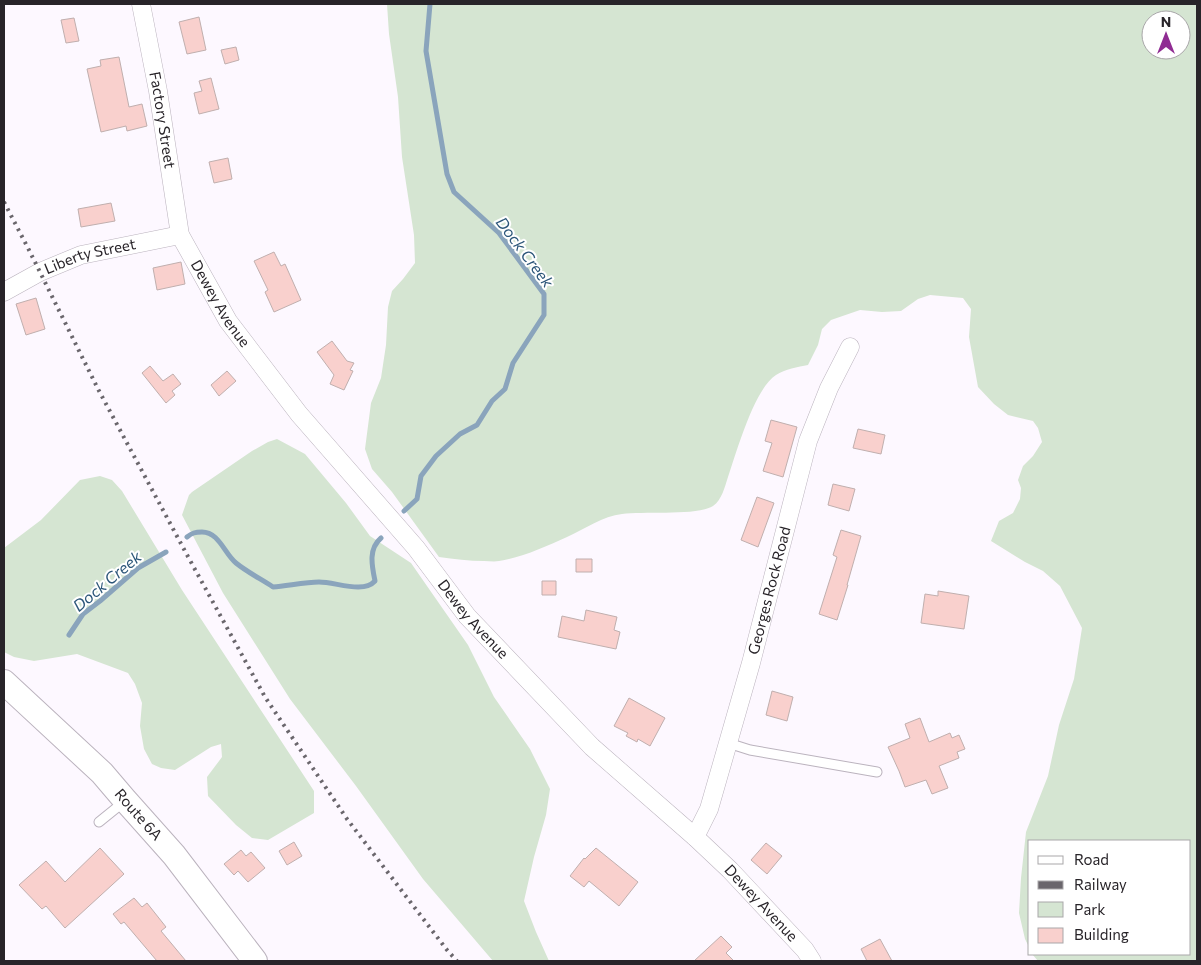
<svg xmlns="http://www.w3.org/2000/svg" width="1201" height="965" viewBox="0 0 1201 965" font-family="Commissioner,sans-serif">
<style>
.green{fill:#d5e5d2;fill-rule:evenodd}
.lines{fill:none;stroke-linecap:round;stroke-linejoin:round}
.stream{stroke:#8aa4bc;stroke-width:5}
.building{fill:#f9d0cd;stroke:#c0afae}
.service-casing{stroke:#bbb3be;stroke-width:11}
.minor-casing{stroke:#bbb3be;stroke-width:19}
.secondary-casing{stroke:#bbb3be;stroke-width:26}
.service{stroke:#fff;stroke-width:9}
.minor{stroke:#fff;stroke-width:18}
.secondary{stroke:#fff;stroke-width:24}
.rail{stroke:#6a666c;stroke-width:4;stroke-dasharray:2.5 5;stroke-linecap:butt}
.labels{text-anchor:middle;stroke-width:4;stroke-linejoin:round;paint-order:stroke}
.street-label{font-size:15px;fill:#282429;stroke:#fff}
.water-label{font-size:16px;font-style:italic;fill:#2c5679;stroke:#fff}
</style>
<rect width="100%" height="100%" fill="#fdf8ff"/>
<path class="green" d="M 387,4 L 1197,4 L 1197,961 L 1038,961 L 1032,954 L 1190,954 L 1190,841 L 1030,841 L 1030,949 L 1025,939 L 1019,913 L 1021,878 L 1026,832 L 1048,776 L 1059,725 L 1074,679 L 1082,628 L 1060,586 L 1043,571 L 1025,562 L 991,541 L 999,521 L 1013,513 L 1020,499 L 1021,488 L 1018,480 L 1023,466 L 1033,456 L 1042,442 L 1038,428 L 1033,421 L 1008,415 L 994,404 L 978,387 L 969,337 L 971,309 L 963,298 L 930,295 L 918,299 L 901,311 L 882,312 L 860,310 L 831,320 L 822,329 L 818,345 L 808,365 C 798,367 785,369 776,375 C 754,389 737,451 728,477 C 725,486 722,500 713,506 C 697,516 644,511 622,514 C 603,516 585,529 567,537 C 545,547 523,557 499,561 C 494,562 489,561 484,561 C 469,561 454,559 439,557 L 392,492 L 372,469 L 365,449 L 371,403 L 381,378 L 386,345 L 388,307 L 392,291 L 403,279 L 415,263 L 414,235 L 402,157 L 398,97 L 389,34 ZM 1151,20 L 1181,20 L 1181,50 L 1151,50 Z
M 277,439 L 305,454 L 346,503 L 370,536 L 411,563 L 468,645 L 494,697 L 530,749 L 550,789 L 546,815 L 534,857 L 524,901 L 536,932 L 549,961 L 493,961 L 423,879 L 356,786 L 290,699 L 223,593 L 182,515 L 189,495 L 192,492 L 252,451 L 268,442 Z
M 100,476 L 112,480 L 122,491 L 182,590 L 314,791 L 314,813 L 268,840 L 252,838 L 236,825 L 208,796 L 207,777 L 222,757 L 221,744 L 211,747 L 175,770 L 161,768 L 152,764 L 144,749 L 140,726 L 142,703 L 135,684 L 128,673 L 77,654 L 34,661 L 14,657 L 4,652 L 4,548 L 41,520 L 80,480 Z"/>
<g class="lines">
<path class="stream" d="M 404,511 L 417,499 L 421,476 L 436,456 L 460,434 L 477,425 L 492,401 L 505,389 L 513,363 L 544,315 L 544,294 L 499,233 L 454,192 L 447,174 L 426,51 L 430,4
M 187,537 C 192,533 195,532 202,532 C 219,532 224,553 236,563 C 247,572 261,579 273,587 C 287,586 305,582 319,582 C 336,582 363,594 375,581 C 372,566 368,549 381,538
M 69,635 L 83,614 L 100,601 L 138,568 L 166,552"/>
</g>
<path class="building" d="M 199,17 L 206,50 L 187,54 L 179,22 Z
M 74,18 L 79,41 L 66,43 L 61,20 Z
M 236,47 L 239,60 L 225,64 L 221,50 Z
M 119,57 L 129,107 L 142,104 L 147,126 L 127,131 L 126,126 L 101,132 L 87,69 L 101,66 L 100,60 Z
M 211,78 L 219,109 L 199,114 L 194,93 L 202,91 L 199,81 Z
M 228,158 L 232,179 L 214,183 L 209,162 Z
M 111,203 L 115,221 L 81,227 L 78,209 Z
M 274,252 L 281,266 L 285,264 L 301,300 L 274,312 L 265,292 L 268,290 L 254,261 Z
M 181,262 L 185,284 L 157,290 L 153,268 Z
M 36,298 L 45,329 L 26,335 L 16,304 Z
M 332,341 L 347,361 L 354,363 L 350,370 L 353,371 L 344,390 L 330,384 L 334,375 L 317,352 Z
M 150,366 L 163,381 L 173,374 L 181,384 L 172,391 L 175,395 L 166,403 L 142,373 Z
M 227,371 L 236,381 L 219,396 L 211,385 Z
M 771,420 L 797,427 L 783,477 L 763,471 L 772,443 L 765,441 Z
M 858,429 L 885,435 L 881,454 L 853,448 Z
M 833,484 L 855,489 L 849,511 L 828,505 Z
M 757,497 L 774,503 L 758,547 L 741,540 Z
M 841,530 L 861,536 L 847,585 L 848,585 L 837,620 L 819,614 L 837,557 L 833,555 Z
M 576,559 L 592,559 L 592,572 L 576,572 Z
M 542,581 L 556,581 L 556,595 L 542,595 Z
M 938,591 L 969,596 L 964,629 L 921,623 L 925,594 L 938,596 Z
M 586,610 L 617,617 L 614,630 L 620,632 L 616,649 L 558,637 L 562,616 L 584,621 Z
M 772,691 L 793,697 L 787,721 L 766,715 Z
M 629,698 L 665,718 L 650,746 L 638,739 L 637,742 L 626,736 L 628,733 L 614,726 Z
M 920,718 L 929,742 L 950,733 L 952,738 L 959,735 L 965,749 L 957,752 L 959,758 L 939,766 L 948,788 L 932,794 L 926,780 L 905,787 L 899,771 L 888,747 L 910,738 L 905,724 Z
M 294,842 L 302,856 L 287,865 L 279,851 Z
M 766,843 L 782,856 L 767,874 L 751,860 Z
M 100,848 L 124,874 L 65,928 L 46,906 L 42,909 L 19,885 L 46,861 L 65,882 Z
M 596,848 L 638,882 L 619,906 L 589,881 L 584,887 L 570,876 L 584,858 L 585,859 Z
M 241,850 L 246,856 L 251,852 L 265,868 L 248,882 L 238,871 L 234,875 L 224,864 Z
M 134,898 L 142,907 L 147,903 L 166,927 L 161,931 L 186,961 L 157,961 L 124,922 L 121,924 L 113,914 Z
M 721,936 L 732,947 L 726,953 L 734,961 L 694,961 Z
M 880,939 L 892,961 L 867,961 L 861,949 Z"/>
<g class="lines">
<defs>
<path id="service" d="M 728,743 L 750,750 L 877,772
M 99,822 L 125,801"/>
<g id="minor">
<path id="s1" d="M 141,4 L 158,91 L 180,235 L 228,321 L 299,414 L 416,548 L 467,616 L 592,747 L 695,837 L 730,870 L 805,950 L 812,961"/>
<path id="s2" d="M 4,292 L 40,272 L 81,255 L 180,235"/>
<path id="s3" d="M 695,837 L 709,809 L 751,663 L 808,441 L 829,388 L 850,347"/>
</g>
<g id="secondary">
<path id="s4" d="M 4,682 L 102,773 L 125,800 L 174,855 L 255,961"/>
</g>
</defs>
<use href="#service" class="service-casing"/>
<use href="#minor" class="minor-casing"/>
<use href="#secondary" class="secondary-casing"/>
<use href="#service" class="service"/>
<use href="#minor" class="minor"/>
<use href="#secondary" class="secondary"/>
<path class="rail" d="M 4,202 L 29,250 L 98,389 L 186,553 L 265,697 L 347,819 L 447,950 L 457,961"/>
</g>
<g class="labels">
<g class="street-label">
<text dy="5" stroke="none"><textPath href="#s1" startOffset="118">Factory Street</textPath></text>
<text dy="5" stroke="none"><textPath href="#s2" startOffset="94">Liberty Street</textPath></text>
<text dy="5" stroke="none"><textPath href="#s1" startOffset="314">Dewey Avenue</textPath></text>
<text dy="5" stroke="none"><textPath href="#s3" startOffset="258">Georges Rock Road</textPath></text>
<text dy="5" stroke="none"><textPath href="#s1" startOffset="719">Dewey Avenue</textPath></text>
<text dy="5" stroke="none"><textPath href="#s4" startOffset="189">Route 6A</textPath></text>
<text dy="5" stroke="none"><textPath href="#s1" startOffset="1124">Dewey Avenue</textPath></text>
</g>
<g class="water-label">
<text transform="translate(525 252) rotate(53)" y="6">Dock Creek</text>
<text transform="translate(107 581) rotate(-40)" y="6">Dock Creek</text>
</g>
</g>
<rect width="1201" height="965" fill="none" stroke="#282429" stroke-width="10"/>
<rect x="1028" y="840" width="162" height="115" fill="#ffffff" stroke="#a9a7a9"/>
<rect x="1038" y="856" width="25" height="8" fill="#ffffff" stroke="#a9a7a9"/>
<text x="1074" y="865" font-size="15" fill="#282429">Road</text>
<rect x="1038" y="881" width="25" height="8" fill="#6a666c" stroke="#a9a7a9"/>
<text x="1074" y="890" font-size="15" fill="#282429">Railway</text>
<rect x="1038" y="902" width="25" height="15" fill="#d5e5d2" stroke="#a9a7a9"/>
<text x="1074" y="915" font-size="15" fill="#282429">Park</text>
<rect x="1038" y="928" width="25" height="15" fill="#f9d0cd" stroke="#a9a7a9"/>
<text x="1074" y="940" font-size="15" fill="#282429">Building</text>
<g transform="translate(1166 35)"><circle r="24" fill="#ffffff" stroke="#a9a7a9"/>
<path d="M0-4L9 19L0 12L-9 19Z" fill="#902c93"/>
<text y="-8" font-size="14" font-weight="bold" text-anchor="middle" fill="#282429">N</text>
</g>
</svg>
